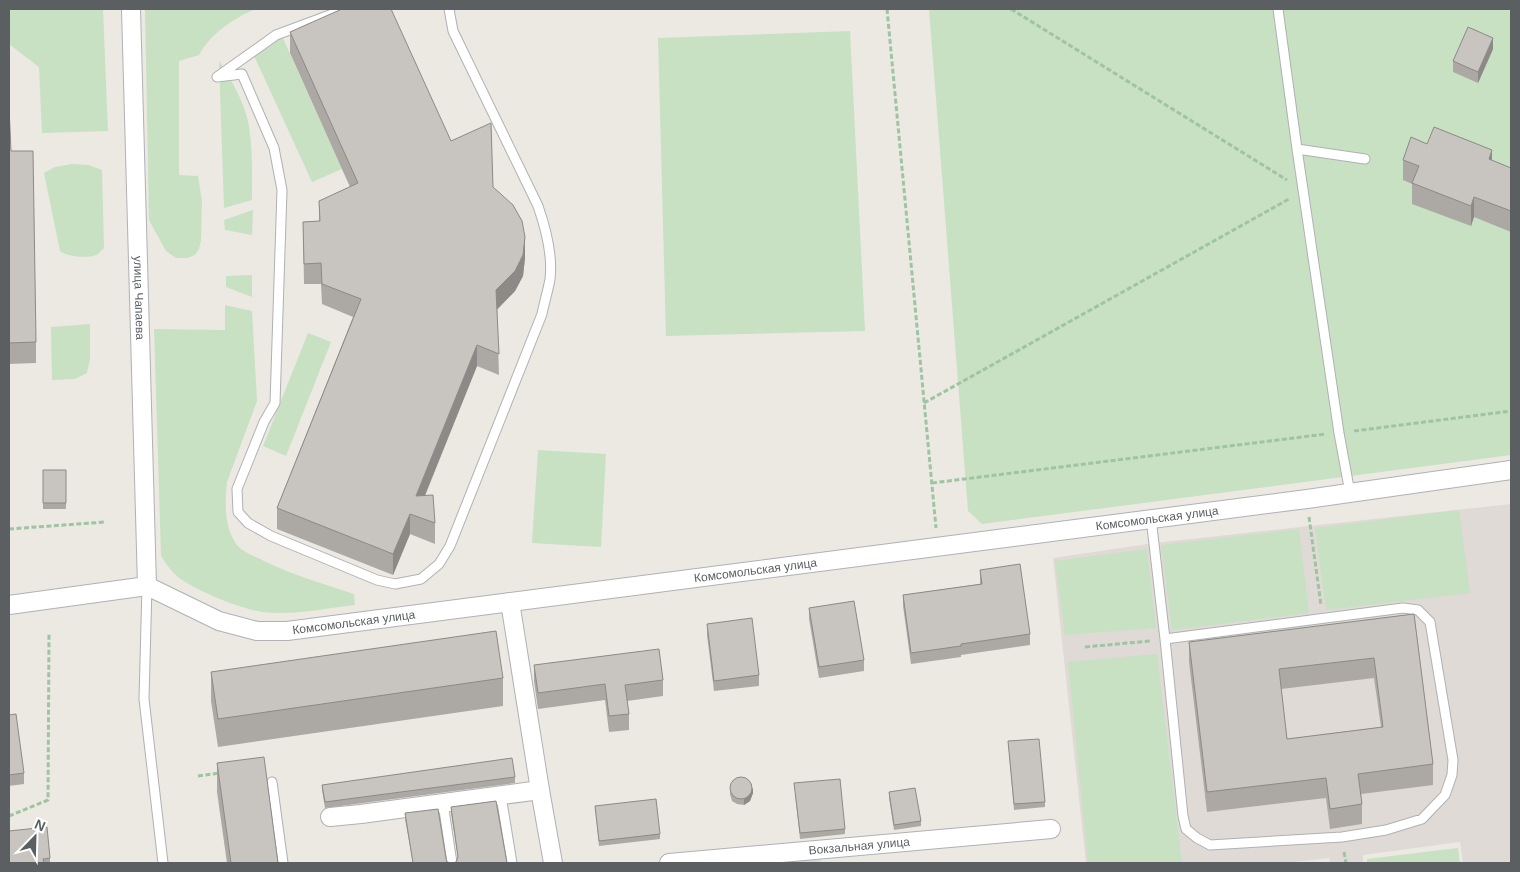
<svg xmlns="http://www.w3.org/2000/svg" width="1520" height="872" viewBox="0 0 1520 872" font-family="Helvetica,sans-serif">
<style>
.industrial{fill:#dbd8d5}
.education{fill:#dfdad5}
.green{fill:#c7e1c2}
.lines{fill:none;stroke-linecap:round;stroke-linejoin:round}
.lane-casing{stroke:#afb1b4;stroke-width:11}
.street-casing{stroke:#afb1b4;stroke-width:20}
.path{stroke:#9ec4a2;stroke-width:3;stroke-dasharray:5 2.5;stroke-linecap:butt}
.lane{stroke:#fff;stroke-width:9}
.street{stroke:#fff;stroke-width:18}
.wall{fill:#aca9a5;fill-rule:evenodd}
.shaded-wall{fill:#8c8986}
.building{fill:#c8c4c0;stroke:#8c8986;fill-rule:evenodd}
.labels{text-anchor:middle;stroke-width:4;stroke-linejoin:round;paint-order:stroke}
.street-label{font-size:12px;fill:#5b5f62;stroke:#fff}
</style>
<rect width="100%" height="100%" fill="#ece9e3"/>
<path class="industrial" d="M 820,859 L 821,863 L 764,863 Z"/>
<path class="education" d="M 1511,504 L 1511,863 L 1463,863 L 1460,842 L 1363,855 L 1363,863 L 1330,863 L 1329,858 L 1285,863 L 1086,863 L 1053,558 L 1154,543 Z"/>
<path class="green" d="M 9,9 L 103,9 L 108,131 L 42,133 L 39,67 L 9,44 Z
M 145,9 L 255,9 C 233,19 211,33 199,55 L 179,61 L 179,175 L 198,176 L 202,201 L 201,240 L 199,249 L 195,255 L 187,258 L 176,258 L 166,251 L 149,220 Z
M 929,9 L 1511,9 L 1511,455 L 982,524 L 968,511 Z
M 850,31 L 865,331 L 666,336 L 658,38 Z
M 281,34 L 342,169 L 312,182 L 250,47 Z
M 219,61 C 231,79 243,100 248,121 C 253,147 252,174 252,200 L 224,208 Z
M 72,164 L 89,165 L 102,170 L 104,248 C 103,249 99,253 98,254 C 90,259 67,257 60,251 L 44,173 L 55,167 Z
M 253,210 L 252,235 L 225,230 L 224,220 Z
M 252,275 L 252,297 L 226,287 L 226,276 Z
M 225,305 L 252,311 L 257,401 L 227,482 C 225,501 224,525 235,542 C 241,552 254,556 264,561 C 293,575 323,584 354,594 L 355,605 C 328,608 290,616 263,612 C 240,609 197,591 178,577 C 171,571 166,564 161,556 L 154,329 L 225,330 Z
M 90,324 L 90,359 L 87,373 L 75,379 L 52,380 L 51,327 Z
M 308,333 L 331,342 L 286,456 L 263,446 Z
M 538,450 L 606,454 L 601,547 L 532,543 Z
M 1459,510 L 1470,593 L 1326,610 L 1315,528 Z
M 1299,529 L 1309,613 L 1172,630 L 1161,545 Z
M 1147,549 L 1156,628 L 1065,635 L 1055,561 Z
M 1157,654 L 1182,863 L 1088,863 L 1068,662 Z
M 1458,848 L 1460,863 L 1367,863 L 1367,859 Z"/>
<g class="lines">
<defs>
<path id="lane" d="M 346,9 L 276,35 L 217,77 L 242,74 L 274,148 L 282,190 L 275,403 L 264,422 L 237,489 L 238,512 L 248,523 L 271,536 L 377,580 L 395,584 L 421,579 L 439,564 L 450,546 L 542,314 C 544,303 548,291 550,279 C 553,255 546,229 538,206 L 453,31 L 449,9
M 1278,9 L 1297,149 L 1365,159
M 1297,149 L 1339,433 L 1350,493
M 1151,518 L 1165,639 L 1183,816 L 1186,829 L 1197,838 L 1210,845 L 1342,837 L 1386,830 L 1422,819 L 1445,795 L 1452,775 L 1453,760 L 1430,622 L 1418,610 L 1403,608 L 1165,639
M 147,586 L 144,699 L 163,863
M 272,782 L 283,863
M 501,796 L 512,863
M 443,803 L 452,863"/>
<g id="street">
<path id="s1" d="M 131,9 L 147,586"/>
<path id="s2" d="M 9,605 L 147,586 L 219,621 L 257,631 L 287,631 L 1307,499 L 1511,470"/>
<path d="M 540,790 L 553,863"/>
<path d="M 330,817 L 361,814 L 540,790 L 510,602"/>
<path id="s3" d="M 669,863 L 1051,829"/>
</g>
</defs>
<use href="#lane" class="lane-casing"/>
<use href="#street" class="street-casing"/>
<path class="path" d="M 887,9 L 936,528
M 1011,9 L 1287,180
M 924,403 L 1289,199
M 1354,431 L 1511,411
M 932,483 L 1326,434
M 1309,517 L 1321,605
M 9,529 L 105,522
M 1085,647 L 1150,641
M 198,776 L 220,773
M 9,816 L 48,800 L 49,633
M 1344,852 L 1346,863"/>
<use href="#lane" class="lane"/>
<use href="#street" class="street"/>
</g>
<path class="wall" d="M 290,32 L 451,141 L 493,187 L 525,258 L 523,276 L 515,291 L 497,310 L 499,375 L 477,366 L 425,496 L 435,523 L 435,544 L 410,534 L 393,575 L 277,529 L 277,508 L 353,317 L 322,304 L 321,284 L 304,284 L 303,222 L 319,221 L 319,201 L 350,187 L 290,53 Z
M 1493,49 L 1478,83 L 1453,72 L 1453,61 Z
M 9,107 L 11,151 L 36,342 L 36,363 L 9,364 Z
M 1427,144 L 1492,161 L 1511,168 L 1511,232 L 1474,217 L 1471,226 L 1412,204 L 1412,184 L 1403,180 L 1403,160 Z
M 43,470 L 66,470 L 66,509 L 43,509 Z
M 980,570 L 1030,634 L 1030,645 L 961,655 L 961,657 L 911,664 L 903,606 L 903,595 L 980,584 Z
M 809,608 L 864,660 L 864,671 L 819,678 L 809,619 Z
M 1414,614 L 1433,764 L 1433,785 L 1361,794 L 1362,804 L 1362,824 L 1330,829 L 1326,798 L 1207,812 L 1189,662 L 1189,642 ZM 1374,678 L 1381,727 L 1287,739 L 1281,689 Z
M 707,624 L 759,675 L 759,686 L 714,691 L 707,635 Z
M 534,665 L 663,680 L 663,696 L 627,701 L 629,714 L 629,730 L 609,732 L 605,700 L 538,709 L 534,681 Z
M 211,672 L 503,678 L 503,706 L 218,747 L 211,701 Z
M 9,715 L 24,773 L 24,784 L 9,786 Z
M 1008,741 L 1045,802 L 1045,807 L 1014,810 Z
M 217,763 L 278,863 L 227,863 L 217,792 Z
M 515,777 L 515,783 L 325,808 L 322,790 L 322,785 Z
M 794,783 L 845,829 L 845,834 L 800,839 Z
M 730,789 L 753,793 L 750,801 L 744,805 L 737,804 L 732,801 L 730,794 Z
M 889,792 L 921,821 L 921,826 L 894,830 L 889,798 Z
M 496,801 L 458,858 L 451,813 L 451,807 Z
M 595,806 L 660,834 L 660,839 L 599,846 Z
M 405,813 L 446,858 L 447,862 L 451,863 L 413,863 L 405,819 Z
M 50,858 L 50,863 L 9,863 Z"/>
<path class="shaded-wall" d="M 1493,38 L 1493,49 L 1478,83 L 1478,72 Z
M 1492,150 L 1492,171 L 1489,159 Z
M 1474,197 L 1474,217 L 1471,226 L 1471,206 Z
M 525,237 L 525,258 L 523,276 L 515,291 L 496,310 L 496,290 Z
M 477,345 L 477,366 L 416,517 L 416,496 Z
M 410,514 L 410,534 L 393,575 L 393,554 Z
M 753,788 L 753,793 L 750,801 L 744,805 L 744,799 Z"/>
<path class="building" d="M 342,9 L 391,9 L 451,141 L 491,123 L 493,187 L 513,205 L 522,221 L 525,237 L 523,255 L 515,271 L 496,290 L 499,354 L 477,345 L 416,496 L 433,495 L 435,523 L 410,514 L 393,554 L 277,508 L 361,299 L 322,284 L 321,263 L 304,264 L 303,222 L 320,221 L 319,201 L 358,183 L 290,32 Z
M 1468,27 L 1493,38 L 1478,72 L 1453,61 Z
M 9,107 L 11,151 L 33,151 L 36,342 L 9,343 Z
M 1434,127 L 1492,150 L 1489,159 L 1511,168 L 1511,211 L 1474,197 L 1471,206 L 1412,183 L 1419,166 L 1403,160 L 1411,137 L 1427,144 Z
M 43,470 L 66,470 L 66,503 L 43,503 Z
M 1020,564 L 1030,634 L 961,644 L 961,646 L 911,653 L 903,595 L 982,584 L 980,570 Z
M 854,601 L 864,660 L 819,667 L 809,608 Z
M 1414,614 L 1433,764 L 1358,774 L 1362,804 L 1330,809 L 1326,778 L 1207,792 L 1189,642 ZM 1374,658 L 1383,727 L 1287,739 L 1279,669 Z
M 752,618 L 759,675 L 714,681 L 707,624 Z
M 496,631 L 503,678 L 218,719 L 211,672 Z
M 659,649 L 663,680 L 625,685 L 629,714 L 609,716 L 605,684 L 538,693 L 534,665 Z
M 16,714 L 24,773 L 9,775 L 9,715 Z
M 1039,739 L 1045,802 L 1014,804 L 1008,741 Z
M 264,757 L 278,863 L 231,863 L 217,763 Z
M 512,758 L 515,777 L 325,802 L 322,785 Z
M730 788a11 11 0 1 1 22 0a11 11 0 1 1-22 0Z
M 840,779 L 845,829 L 800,833 L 794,783 Z
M 915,788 L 921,821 L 894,825 L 889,792 Z
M 656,799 L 660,834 L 599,841 L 595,806 Z
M 496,801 L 507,863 L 453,863 L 456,862 L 458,857 L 451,807 Z
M 438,809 L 446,858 L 447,862 L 451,863 L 413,863 L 405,813 Z
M 47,827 L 50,858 L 43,859 L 44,863 L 9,863 L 9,831 Z"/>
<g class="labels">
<g class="street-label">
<text dy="4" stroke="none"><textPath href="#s1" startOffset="289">улица Чапаева</textPath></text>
<text dy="4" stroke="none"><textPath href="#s2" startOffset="1166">Комсомольская улица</textPath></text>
<text dy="4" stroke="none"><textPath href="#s2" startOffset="761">Комсомольская улица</textPath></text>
<text dy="4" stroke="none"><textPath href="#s2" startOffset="356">Комсомольская улица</textPath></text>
<text dy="4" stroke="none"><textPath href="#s3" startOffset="191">Вокзальная улица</textPath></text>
</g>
</g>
<rect width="1520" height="872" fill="none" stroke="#5b5f62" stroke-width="20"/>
<g transform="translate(35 837) rotate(23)" stroke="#ffffff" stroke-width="4" paint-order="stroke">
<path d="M0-4L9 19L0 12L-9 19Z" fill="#5b5f62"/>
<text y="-8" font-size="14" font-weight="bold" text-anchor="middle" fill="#5b5f62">N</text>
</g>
</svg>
